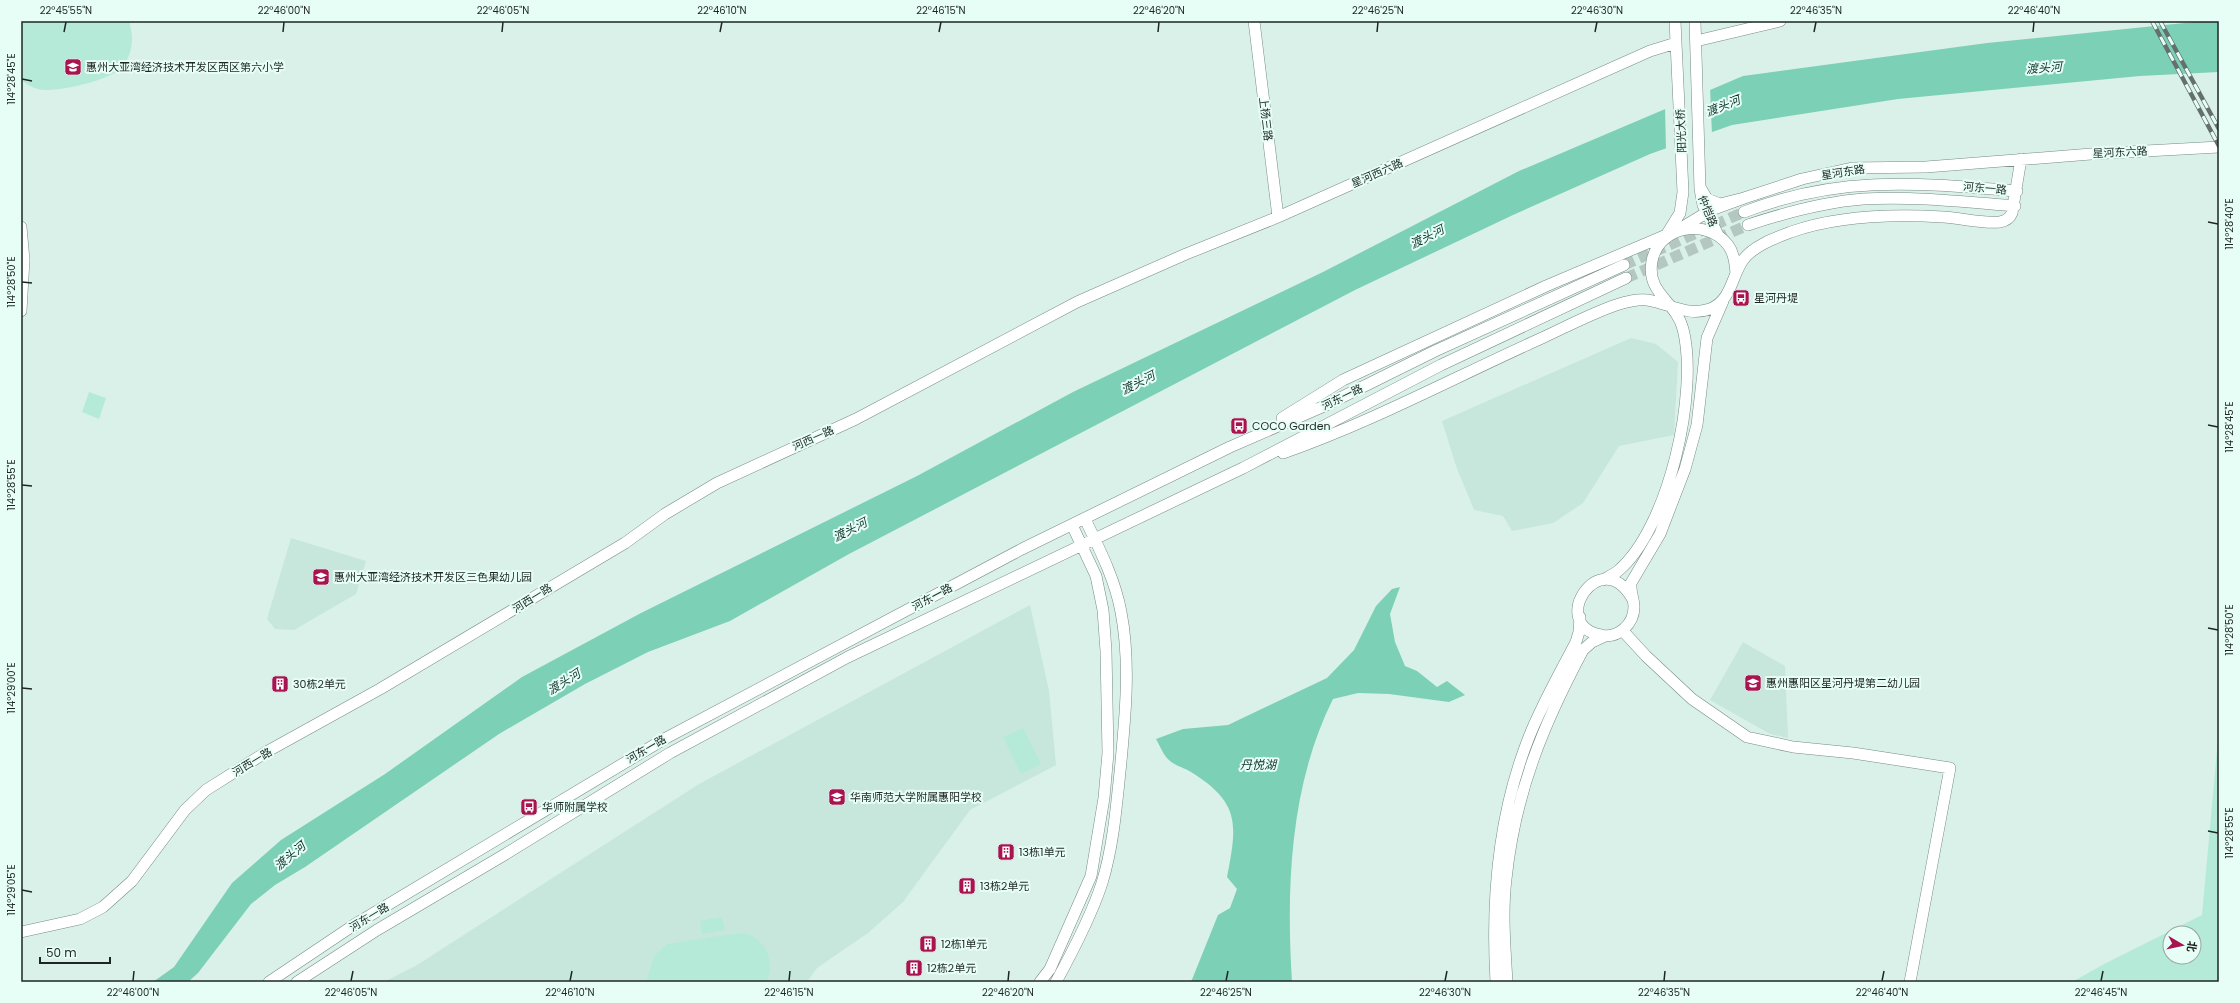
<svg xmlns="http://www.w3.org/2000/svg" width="2240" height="1003" viewBox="0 0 2240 1003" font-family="Poppins,'Noto Sans SC',sans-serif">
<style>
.built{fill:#c7e7dc}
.green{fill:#b5ead9;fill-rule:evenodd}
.water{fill:#7cd0b6}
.pier{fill:#daf1e9}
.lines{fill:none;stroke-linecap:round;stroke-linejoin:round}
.minor-tunnel{stroke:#b4c8c1;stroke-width:11;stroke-dasharray:11 5.5;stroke-linecap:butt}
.minor-casing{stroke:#768b84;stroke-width:12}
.minor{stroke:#fff;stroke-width:11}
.rail-casing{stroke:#63706c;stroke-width:4.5}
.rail{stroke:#e7fef6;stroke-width:3;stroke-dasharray:9;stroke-linecap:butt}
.ticks{fill:none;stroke:#1e2623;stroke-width:1.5}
.labels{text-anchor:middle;stroke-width:4;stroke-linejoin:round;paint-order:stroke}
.poi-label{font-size:11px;fill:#1e2623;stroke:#e7fef6;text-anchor:start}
.street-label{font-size:11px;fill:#1e2623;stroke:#e7fef6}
.water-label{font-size:12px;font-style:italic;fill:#0d342a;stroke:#e7fef6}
.neatline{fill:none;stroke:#1e2623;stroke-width:1.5}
.ticks-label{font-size:10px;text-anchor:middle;fill:#1e2623}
</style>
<rect width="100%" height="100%" fill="#daf1e9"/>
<path class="built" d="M 1631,338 L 1656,344 L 1678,362 L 1674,435 L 1619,446 L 1583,503 L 1553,523 L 1512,531 L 1503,516 L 1474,510 L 1456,466 L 1442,421 Z
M 291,538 L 366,561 L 356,594 L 294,630 L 275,629 L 267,619 Z
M 1030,605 L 1049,691 L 1056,765 L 970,810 L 903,902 L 868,933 L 817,968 L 807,982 L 384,982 L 417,965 L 699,784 Z
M 1743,642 L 1785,666 L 1788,738 L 1770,734 L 1710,700 Z"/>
<path class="green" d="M 21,21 L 129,21 C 134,36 133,52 124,65 C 114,80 61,91 43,90 C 35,89 27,85 21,80 Z
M 89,392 L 106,398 L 99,419 L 82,412 Z
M 1023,728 L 1041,764 L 1021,774 L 1003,737 Z
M 2219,728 L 2219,982 L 2072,982 L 2106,963 L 2202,915 ZM 2170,933 L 2194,933 L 2194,957 L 2170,957 Z
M 722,917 L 725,930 L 702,934 L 700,921 Z
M 731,934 C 736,934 743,933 747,934 C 767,940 776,965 766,982 L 646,982 L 654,956 L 667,944 Z"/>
<path class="water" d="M 2204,21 L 2219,21 L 2219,72 L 2140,76 L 1898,99 L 1732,125 L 1650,154 L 1513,215 L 1355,290 L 849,554 L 730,621 L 648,652 L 585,684 L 499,734 L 305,867 L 275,885 L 251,904 L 198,973 L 188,982 L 153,982 L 174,967 L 232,883 L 281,840 L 385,774 L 522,677 L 641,613 L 917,476 L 1073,392 L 1323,272 L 1519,171 L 1743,76 L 1987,43 Z
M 1400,587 L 1390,614 L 1395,642 L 1405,666 L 1417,671 L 1437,687 L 1447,681 L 1465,695 L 1449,702 L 1389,694 L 1358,693 L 1333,699 C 1290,785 1286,887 1292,982 L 1191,982 L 1218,915 L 1230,908 L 1237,889 L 1227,877 C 1237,825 1241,803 1191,772 C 1185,768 1175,766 1169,760 C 1164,756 1160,746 1156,739 L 1183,729 L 1228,725 L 1327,678 L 1354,650 L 1376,606 L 1392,589 Z"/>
<path class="pier" d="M 1710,87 L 1712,135 L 1666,150 L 1665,106 Z"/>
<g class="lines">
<path class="minor-tunnel" d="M 1624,265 L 1744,212
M 1626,278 L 1748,225"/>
<defs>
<path id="minor" d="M 1254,21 L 1278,217
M 1695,21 L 1700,189 L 1703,205 L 1718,235
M 1696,41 L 1780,21
M 1700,187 L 1707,199 L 1720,204 L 1744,198 L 1802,179 L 1852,168 L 1926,167 L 2091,154 L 2219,147
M 1744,212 C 1839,175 1918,183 2017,191
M 1748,225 C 1784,213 1824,202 1863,199 C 1913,196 1965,202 2015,206
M 21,227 L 24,260 L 21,311
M 1667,234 L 1680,213 L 1683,192 L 1675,21
M 1282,418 L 1343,380 L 1546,286 L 1678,230 L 1711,210 L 1744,198
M 1283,453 C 1372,422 1455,377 1542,338 C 1566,327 1590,314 1616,305 C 1626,302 1636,299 1647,300 C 1669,303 1687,317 1710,309 C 1732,300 1731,277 1743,260 C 1753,246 1775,238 1791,232 C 1839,215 1893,214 1943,217 C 1961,218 1982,224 2000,222 C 2005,221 2010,218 2012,213 L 2021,159
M 1603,580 C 1608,577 1614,574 1618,571 C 1669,528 1699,391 1683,329 C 1676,301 1646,294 1652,261 C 1659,225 1707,218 1728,245 C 1734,253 1735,263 1736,273
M 1632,598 C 1600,543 1547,625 1601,635 C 1618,639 1634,624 1634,607 C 1634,599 1630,592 1631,583 L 1660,534 L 1685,469 L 1697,425 L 1707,338 L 1723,301
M 1623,631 L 1646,656 L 1692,699 L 1747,737 L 1793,747 L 1853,753 L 1950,768 L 1910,982
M 21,932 L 80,919 L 103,907 L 132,881 L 185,810 L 206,790 L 268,751 L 380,689 L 625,543 L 665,514 L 717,483 L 856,419 L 1077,302 L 1186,254 L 1278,217 L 1650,51 L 1676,43
M 269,982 L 354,925 L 666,738 L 1022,549 L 1230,447 L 1322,407 L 1435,351 L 1624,265
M 297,982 L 377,930 L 504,855 L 670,753 L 848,657 L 1243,468 L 1441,365 L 1626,278
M 1040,982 L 1050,969 L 1091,876 L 1104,798 L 1108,753 L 1106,651 L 1103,610 L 1096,576 L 1072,525
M 1056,982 C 1073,951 1091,917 1102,883 C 1113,847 1116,810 1120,772 C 1125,720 1131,664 1121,612 C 1115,579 1099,548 1085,519
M 1496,982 C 1491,899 1498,815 1529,737 C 1542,704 1560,673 1576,642 L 1579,632 L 1580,617
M 1507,982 C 1505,948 1502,912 1506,879 C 1515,793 1543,725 1583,650 L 1592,642 L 1605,636"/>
</defs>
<use href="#minor" class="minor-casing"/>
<use href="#minor" class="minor"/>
<defs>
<path id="rail" d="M 2152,21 L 2219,146
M 2160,21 L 2219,129"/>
</defs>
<use href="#rail" class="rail-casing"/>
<use href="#rail" class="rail"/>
</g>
<path class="ticks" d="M 64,32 L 66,22M 283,32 L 284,22M 502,32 L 503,22M 720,32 L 722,22M 939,32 L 941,22M 1158,32 L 1159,22M 1377,32 L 1378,22M 1595,32 L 1597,22M 1814,32 L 1816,22M 2033,32 L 2034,22M 22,79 L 32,81M 2208,222 L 2218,224M 22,282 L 32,283M 2208,425 L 2218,427M 22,485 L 32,486M 2208,628 L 2218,630M 22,688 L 32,689M 2208,831 L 2218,833M 22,890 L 32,892M 133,981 L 134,971M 351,981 L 353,971M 570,981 L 572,971M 789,981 L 790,971M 1008,981 L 1009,971M 1226,981 L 1228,971M 1445,981 L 1447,971M 1664,981 L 1665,971M 1882,981 L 1884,971M 2101,981 L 2103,971"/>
<defs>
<symbol id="school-square" viewBox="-11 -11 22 22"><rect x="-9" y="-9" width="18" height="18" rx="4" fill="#a71450" stroke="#e7fef6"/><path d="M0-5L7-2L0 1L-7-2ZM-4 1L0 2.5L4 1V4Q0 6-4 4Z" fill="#fff"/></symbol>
<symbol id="bus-square" viewBox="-11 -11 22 22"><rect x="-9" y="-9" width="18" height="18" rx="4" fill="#a71450" stroke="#e7fef6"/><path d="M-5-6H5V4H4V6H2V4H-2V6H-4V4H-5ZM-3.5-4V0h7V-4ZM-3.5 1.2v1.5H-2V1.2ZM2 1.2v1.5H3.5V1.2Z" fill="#fff"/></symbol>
<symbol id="building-square" viewBox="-11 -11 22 22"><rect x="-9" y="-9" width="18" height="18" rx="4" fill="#a71450" stroke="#e7fef6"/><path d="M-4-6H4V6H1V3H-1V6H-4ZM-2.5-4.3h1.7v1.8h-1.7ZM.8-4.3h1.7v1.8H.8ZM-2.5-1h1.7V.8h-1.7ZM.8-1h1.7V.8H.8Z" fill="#fff"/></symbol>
</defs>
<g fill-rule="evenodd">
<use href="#school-square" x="63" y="57" width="20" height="20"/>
<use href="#bus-square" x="1731" y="288" width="20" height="20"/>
<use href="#bus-square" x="1229" y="416" width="20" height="20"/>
<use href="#school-square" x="311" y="567" width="20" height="20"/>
<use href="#school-square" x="1743" y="673" width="20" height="20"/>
<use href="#building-square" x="270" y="674" width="20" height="20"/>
<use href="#school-square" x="827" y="787" width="20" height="20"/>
<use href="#bus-square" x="519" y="797" width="20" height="20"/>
<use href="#building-square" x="996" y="842" width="20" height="20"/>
<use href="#building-square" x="957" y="876" width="20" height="20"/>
<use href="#building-square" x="918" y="934" width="20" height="20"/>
<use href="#building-square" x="904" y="958" width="20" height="20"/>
</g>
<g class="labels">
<g class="poi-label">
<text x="86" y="71">惠州大亚湾经济技术开发区西区第六小学</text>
<text x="1754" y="302">星河丹堤</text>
<text x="1252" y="430">COCO Garden</text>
<text x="334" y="581">惠州大亚湾经济技术开发区三色果幼儿园</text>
<text x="1766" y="687">惠州惠阳区星河丹堤第二幼儿园</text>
<text x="293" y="688">30栋2单元</text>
<text x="850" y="801">华南师范大学附属惠阳学校</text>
<text x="542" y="811">华师附属学校</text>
<text x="1019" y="856">13栋1单元</text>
<text x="980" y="890">13栋2单元</text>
<text x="941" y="948">12栋1单元</text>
<text x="927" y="972">12栋2单元</text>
</g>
<g class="street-label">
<text transform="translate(1266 119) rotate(83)" y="4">上杨三路</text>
<text transform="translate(1681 131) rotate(-92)" y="4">阳光大桥</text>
<text transform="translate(2120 152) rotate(-3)" y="4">星河东六路</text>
<text transform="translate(1843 172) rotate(-9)" y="4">星河东路</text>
<text transform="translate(1377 173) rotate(-24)" y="4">星河西六路</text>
<text transform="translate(1985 188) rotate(5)" y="4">河东一路</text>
<text transform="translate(1708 211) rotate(68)" y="4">仲恺路</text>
<text transform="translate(1342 397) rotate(-26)" y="4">河东一路</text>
<text transform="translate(813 438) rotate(-24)" y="4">河西一路</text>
<text transform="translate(932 597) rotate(-28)" y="4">河东一路</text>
<text transform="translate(532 598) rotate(-32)" y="4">河西一路</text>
<text transform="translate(646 749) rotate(-30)" y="4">河东一路</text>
<text transform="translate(252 762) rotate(-31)" y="4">河西一路</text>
<text transform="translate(369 917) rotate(-31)" y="4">河东一路</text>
</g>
<g class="water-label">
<text transform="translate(2044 68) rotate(-4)" y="4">渡头河</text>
<text transform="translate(1723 106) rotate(-22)" y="4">渡头河</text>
<text transform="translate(1427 237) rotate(-27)" y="4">渡头河</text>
<text transform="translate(1138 383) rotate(-27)" y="4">渡头河</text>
<text transform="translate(850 530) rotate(-27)" y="4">渡头河</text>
<text transform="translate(564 682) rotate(-32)" y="4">渡头河</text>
<text x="1258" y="769">丹悦湖</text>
<text transform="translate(290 856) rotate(-40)" y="4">渡头河</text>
</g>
</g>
<rect width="2240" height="1003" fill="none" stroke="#e7fef6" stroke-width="44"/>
<g transform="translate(2182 945) rotate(99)"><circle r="19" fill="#e7fef6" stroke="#97a8a2"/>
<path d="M0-3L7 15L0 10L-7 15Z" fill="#a71450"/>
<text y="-6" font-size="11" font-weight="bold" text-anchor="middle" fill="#1e2623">北</text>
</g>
<path d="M40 957v6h70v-6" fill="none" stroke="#1e2623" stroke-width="2"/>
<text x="46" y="957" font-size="12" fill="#1e2623" stroke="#e7fef6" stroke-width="3" paint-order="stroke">50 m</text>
<rect x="22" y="22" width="2196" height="959" class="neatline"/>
<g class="ticks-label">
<text x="66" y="14">22°45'55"N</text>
<text x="284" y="14">22°46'00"N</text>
<text x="503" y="14">22°46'05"N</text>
<text x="722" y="14">22°46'10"N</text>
<text x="941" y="14">22°46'15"N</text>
<text x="1159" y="14">22°46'20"N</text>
<text x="1378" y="14">22°46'25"N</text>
<text x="1597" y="14">22°46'30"N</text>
<text x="1816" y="14">22°46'35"N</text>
<text x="2034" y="14">22°46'40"N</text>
<text transform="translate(11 79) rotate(-90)" y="4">114°28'45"E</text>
<text transform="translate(2229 224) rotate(-90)" y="4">114°28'40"E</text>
<text transform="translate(11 282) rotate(-90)" y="4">114°28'50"E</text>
<text transform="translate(2229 427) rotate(-90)" y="4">114°28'45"E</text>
<text transform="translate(11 485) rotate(-90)" y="4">114°28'55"E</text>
<text transform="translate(2229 630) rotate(-90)" y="4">114°28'50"E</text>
<text transform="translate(11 688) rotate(-90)" y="4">114°29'00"E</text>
<text transform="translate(2229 833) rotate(-90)" y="4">114°28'55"E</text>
<text transform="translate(11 890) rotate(-90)" y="4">114°29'05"E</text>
<text x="133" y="996">22°46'00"N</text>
<text x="351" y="996">22°46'05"N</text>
<text x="570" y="996">22°46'10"N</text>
<text x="789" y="996">22°46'15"N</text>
<text x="1008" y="996">22°46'20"N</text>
<text x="1226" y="996">22°46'25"N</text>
<text x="1445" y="996">22°46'30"N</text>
<text x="1664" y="996">22°46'35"N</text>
<text x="1882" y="996">22°46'40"N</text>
<text x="2101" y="996">22°46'45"N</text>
</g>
</svg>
